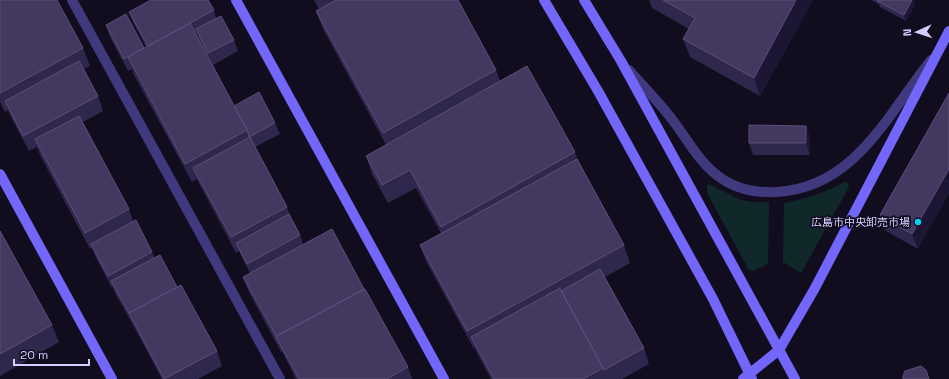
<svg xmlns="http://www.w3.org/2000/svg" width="949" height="379" viewBox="0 0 949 379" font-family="'Space Grotesk','Noto Sans JP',sans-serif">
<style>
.green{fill:#102829}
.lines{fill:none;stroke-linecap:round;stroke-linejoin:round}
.street{stroke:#40397d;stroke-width:10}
.secondary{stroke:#7366fb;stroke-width:10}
.wall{fill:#30274d}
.shaded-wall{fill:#1c1533}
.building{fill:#423860;stroke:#595079}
.poi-dot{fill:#06cbf1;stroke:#110d1f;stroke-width:1.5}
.labels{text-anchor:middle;stroke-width:3.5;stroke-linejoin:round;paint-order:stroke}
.poi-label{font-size:11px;fill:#d5cdfe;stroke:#110d1f;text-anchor:end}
</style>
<rect width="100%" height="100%" fill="#110d1f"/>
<path class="green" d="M 844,182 L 848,183 L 849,187 L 801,273 L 783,262 L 784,203 C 806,199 824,193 844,182 Z
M 709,184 L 741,200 L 755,202 L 769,202 L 768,264 L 753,271 L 749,270 L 707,193 L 707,186 Z"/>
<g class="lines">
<path class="street" d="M 72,0 L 280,379
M 629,70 C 643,86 658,101 671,118 C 686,137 698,161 718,176 C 735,189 755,193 776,192 C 855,188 887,115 931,60"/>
<path class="secondary" d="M 236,0 L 444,379
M 544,0 L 598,91 L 713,299 L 752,379
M 584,0 L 621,61 L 795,379
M 0,174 L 112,379
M 743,379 L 779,350 L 815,288 L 949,31"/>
</g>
<path class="wall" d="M 0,0 L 83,48 L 90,66 L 84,69 L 98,96 L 103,111 L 83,122 L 129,209 L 133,221 L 152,252 L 155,258 L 177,287 L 217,351 L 222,366 L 198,379 L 162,379 L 133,325 L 115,293 L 113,287 L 112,288 L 95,256 L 92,248 L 90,249 L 40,155 L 37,147 L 29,151 L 11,117 L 8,110 L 5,112 L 0,102 Z
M 314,0 L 458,0 L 496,70 L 500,81 L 575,152 L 578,161 L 624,245 L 630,263 L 605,277 L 644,348 L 649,364 L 622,379 L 491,379 L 478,355 L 475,348 L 474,349 L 427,263 L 420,245 L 441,233 L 416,188 L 388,203 L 372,174 L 366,156 L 386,145 L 323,29 L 316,11 L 319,9 Z
M 649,0 L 813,0 L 760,96 L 690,57 L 683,39 L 689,29 L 652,8 Z
M 871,0 L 914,0 L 915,5 L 906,21 L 880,7 L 878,3 L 878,4 Z
M 214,10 L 216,18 L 234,40 L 238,51 L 213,65 L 200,41 L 197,33 L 196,34 L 234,106 L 275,123 L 280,134 L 255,147 L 287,207 L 292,221 L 300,235 L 303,244 L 332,229 L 364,289 L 408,367 L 412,379 L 296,379 L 282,351 L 281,352 L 249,292 L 243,277 L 250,273 L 239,251 L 236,253 L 199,183 L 197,179 L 192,182 L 134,75 L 132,69 L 128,71 L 110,37 L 106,25 L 144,48 L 146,47 L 134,24 L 129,12 Z
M 949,93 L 918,249 L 886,231 L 880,215 Z
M 806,126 L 810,138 L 810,155 L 753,155 L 749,143 Z
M 0,231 L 52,325 L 59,342 L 0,376 Z"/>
<path class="shaded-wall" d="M 796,0 L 813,0 L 760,96 L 754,78 Z
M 912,0 L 914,0 L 915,5 L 906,21 L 904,15 Z
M 806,126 L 810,138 L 810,155 L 806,143 Z
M 949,169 L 949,194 L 918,249 L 912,234 Z"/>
<path class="building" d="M 0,0 L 57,0 L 83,48 L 0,93 Z
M 151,0 L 208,0 L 214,10 L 148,46 L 129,12 Z
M 336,0 L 458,0 L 496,70 L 383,133 L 316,11 Z
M 663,0 L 796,0 L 754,78 L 683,39 L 695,18 Z
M 878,0 L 912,0 L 904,15 L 877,1 Z
M 126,14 L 144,48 L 124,59 L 106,25 Z
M 221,16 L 234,40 L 208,53 L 196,29 Z
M 190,23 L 247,130 L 185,164 L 128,57 Z
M 79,61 L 98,96 L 23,136 L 5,101 Z
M 527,66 L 575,152 L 441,227 L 410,170 L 382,185 L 366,156 Z
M 259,92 L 275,123 L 249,137 L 247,130 L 234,106 Z
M 949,93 L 949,169 L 912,234 L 880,215 Z
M 79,116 L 129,209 L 85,233 L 35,139 Z
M 749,125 L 806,126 L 806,143 L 749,143 Z
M 250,137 L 287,207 L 231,237 L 193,168 Z
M 577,159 L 624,245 L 467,331 L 420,245 Z
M 289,214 L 300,235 L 247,264 L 236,243 Z
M 136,220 L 152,252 L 108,276 L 91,244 Z
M 332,229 L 364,289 L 276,336 L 243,277 Z
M 0,231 L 52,325 L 0,354 Z
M 160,255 L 177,287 L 129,313 L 111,281 Z
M 600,269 L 644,348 L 604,370 L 561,291 Z
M 181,285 L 217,351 L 164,379 L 129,313 Z
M 560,288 L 603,368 L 583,379 L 494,379 L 471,337 Z
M 365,289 L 408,367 L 387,379 L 299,379 L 276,337 Z
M 921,366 L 926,370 L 929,379 L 903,379 L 903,376 L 905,371 Z"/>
<circle class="poi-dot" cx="918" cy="222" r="4"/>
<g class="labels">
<g class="poi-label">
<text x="910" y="226">広島市中央卸売市場</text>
</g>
</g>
<g transform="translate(917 32) rotate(267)" stroke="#110d1f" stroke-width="3" paint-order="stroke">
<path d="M0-3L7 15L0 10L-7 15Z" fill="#d5cdfe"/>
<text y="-6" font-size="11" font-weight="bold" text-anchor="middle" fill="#d5cdfe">N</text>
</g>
<path d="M14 359v6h75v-6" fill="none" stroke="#d5cdfe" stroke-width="2"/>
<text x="20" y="359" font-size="12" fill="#d5cdfe" stroke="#110d1f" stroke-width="3" paint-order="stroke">20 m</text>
</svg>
